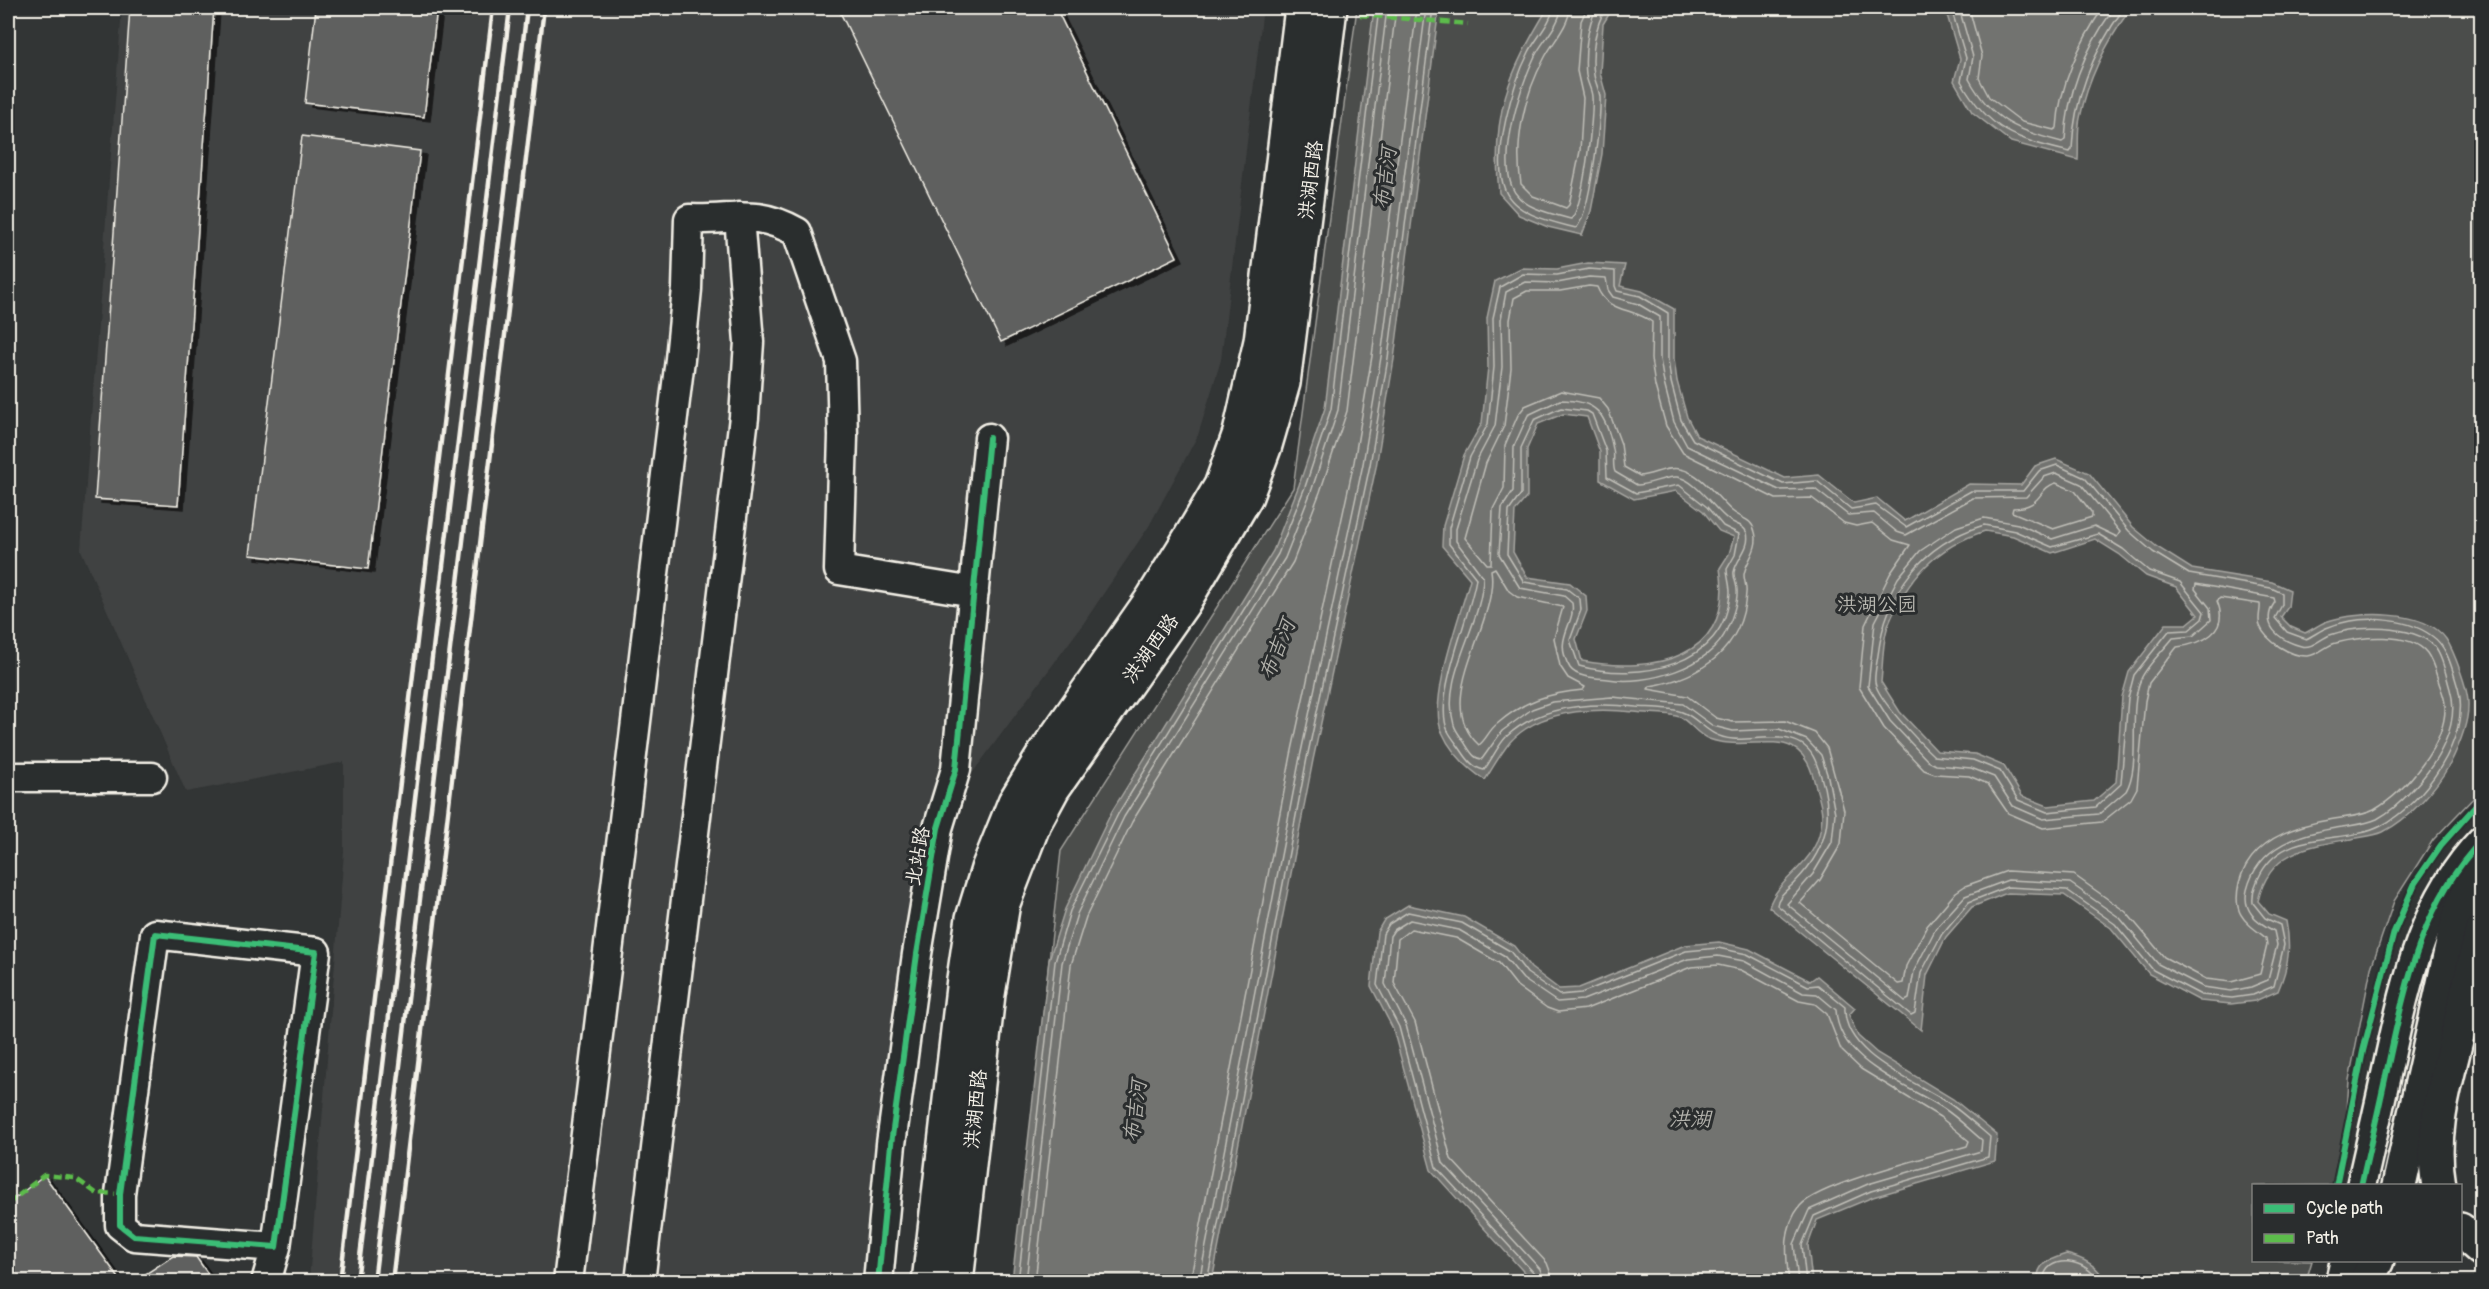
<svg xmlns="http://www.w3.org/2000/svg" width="2489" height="1289" viewBox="0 0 2489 1289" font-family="Pangolin,'LXGW WenKai TC',sans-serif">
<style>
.built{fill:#404242}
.green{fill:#4b4d4c;stroke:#a09f9a;stroke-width:1.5}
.water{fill:#727370;stroke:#a6a5a0;stroke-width:1.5;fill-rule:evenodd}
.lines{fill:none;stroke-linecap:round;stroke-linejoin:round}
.shore{stroke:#c0bfb8;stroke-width:1.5}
.building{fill:#5f605f;stroke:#f4f1e8;stroke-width:1.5;filter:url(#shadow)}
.minor-casing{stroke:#f4f1e8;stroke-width:33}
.major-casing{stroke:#f4f1e8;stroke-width:38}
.highway-casing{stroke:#f4f1e8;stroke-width:38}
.minor{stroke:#2a2d2e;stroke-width:28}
.major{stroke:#2a2d2e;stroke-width:33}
.highway{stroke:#2a2d2e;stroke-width:33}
.rail{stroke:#f4f1e8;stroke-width:4.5}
.quiet{stroke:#5cbc4b;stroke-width:4.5;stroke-dasharray:9 4.5;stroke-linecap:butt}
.cycleway-casing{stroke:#2a2d2e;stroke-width:10}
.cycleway{stroke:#3abd76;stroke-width:6}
.labels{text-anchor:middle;stroke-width:6;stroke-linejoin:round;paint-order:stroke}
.street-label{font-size:20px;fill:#f4f1e8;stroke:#2a2d2e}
.park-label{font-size:20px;fill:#b9b8b1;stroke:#2a2d2e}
.water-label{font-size:21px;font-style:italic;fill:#b3b2ac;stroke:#2a2d2e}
</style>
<defs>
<filter id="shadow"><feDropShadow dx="6" dy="4" stdDeviation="0" flood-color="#0009"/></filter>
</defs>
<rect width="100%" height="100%" fill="#323535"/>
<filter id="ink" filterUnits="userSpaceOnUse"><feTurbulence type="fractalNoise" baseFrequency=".0167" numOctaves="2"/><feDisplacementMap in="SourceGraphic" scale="12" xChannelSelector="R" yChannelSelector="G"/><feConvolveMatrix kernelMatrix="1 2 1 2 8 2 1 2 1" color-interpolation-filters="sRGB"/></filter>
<g filter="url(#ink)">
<path class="built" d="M 122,8 L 1263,8 L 1221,360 L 1198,435 L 1149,526 L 1083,624 L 930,830 L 873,1281 L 309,1281 L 344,852 L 344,762 L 186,792 L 81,550 Z"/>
<path class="green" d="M 1357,8 L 2481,8 L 2481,790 L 2433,840 L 2394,901 L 2371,968 L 2349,1080 L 2345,1141 L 2332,1185 L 2254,1186 L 2254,1260 L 2312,1261 L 2306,1281 L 1014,1282 L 1061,851 L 1293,488 Z"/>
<path class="water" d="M 1374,8 L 1439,8 L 1394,359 L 1376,467 L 1313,760 L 1212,1281 L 1012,1281 L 1049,960 L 1065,909 L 1112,811 L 1273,551 L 1299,485 L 1325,408 Z
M 1548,8 L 1613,8 L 1603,24 L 1600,73 L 1606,95 L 1602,154 L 1591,211 L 1582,235 L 1548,227 L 1519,215 L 1499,193 C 1491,114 1508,74 1548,8 Z
M 1945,8 L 2131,8 C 2108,40 2088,78 2080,118 C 2077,131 2079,146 2078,160 L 2011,142 L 1972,112 L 1954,81 L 1960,59 Z
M 1588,263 L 1625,265 L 1620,286 L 1642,291 L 1674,309 L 1674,359 L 1677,381 L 1687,417 L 1697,436 L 1785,478 L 1819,475 L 1854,503 L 1877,498 L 1905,521 L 1969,484 L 2021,485 L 2035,466 L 2056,459 L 2089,473 L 2133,527 L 2157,547 L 2192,569 L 2272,582 L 2290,590 L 2288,607 L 2281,617 L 2291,627 L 2305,633 C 2312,630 2318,625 2325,622 C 2356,611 2425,609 2446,639 C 2454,651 2468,689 2468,703 C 2469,722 2458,748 2450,764 C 2436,789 2409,819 2383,832 C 2374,836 2361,837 2352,839 C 2307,846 2269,851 2258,901 L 2269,914 L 2286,921 C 2291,947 2289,965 2278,991 L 2255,1001 L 2231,1004 L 2200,1001 L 2149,974 L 2111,928 L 2064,895 L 2007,893 L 1972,907 L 1946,937 L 1927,975 L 1921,1030 L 1769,907 C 1780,872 1820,867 1822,816 C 1822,806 1818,794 1815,784 C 1801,718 1754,755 1709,739 C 1697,735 1690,722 1680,717 C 1667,712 1648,714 1634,712 C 1594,708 1540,709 1510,742 C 1501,753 1493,767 1485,780 C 1467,768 1451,753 1442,732 C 1427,701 1461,614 1470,579 L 1442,546 L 1443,526 L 1464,455 L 1482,423 L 1488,367 L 1487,318 L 1495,281 L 1521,268 L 1557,269 ZM 1563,414 L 1587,417 L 1600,452 L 1600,480 L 1634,499 L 1676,491 L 1703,511 L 1719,531 L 1734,537 L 1729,554 L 1720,568 C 1735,659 1653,674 1582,661 L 1576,639 L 1587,611 L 1586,596 L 1570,583 L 1527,577 L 1513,552 L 1515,511 L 1527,497 L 1527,449 L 1538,424 ZM 1985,531 L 2013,536 L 2052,553 L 2095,539 L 2119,554 L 2146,576 L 2176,587 L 2198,615 L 2187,624 L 2166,624 L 2129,672 L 2122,697 L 2116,782 L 2094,801 L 2048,806 L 2022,796 L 2004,766 L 1975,754 L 1937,751 L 1900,712 L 1881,682 C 1883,665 1882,642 1888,626 C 1907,578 1936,547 1985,531 Z
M 1408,905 L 1464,917 L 1514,946 L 1531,968 L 1559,989 L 1579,988 L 1685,945 L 1719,942 L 1749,949 L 1810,981 L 1817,976 L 1855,1008 L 1849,1015 L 1858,1036 L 1877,1053 L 1953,1099 L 1997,1135 L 1995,1161 L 1873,1197 L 1817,1220 L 1808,1245 L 1812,1281 L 1532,1281 L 1431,1170 L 1393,1029 L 1371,986 L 1377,932 L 1384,920 Z
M 2066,1254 C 2083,1258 2098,1265 2105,1281 L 2037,1281 C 2038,1262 2049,1260 2066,1254 Z"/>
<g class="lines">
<path class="shore" d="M 1553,8 C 1551,23 1536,38 1529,52 C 1513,83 1491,156 1505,190 C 1515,215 1553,222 1576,228 C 1590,216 1601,119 1600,97 C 1599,89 1595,82 1594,75 C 1591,54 1595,25 1606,8
M 1561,8 C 1560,25 1542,41 1535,56 C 1520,87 1499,153 1512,187 C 1520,208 1552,214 1571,219 C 1583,209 1594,116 1592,97 C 1592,90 1587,83 1586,75 C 1584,55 1587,24 1597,8
M 1570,8 C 1569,25 1553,42 1545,57 C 1524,95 1514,141 1521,184 L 1533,196 L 1566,208 L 1569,205 L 1580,151 L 1583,98 L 1577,71 L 1581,21 L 1587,8
M 1951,8 L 1966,58 L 1961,81 C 1989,131 2016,139 2070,152 L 2072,149 C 2074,96 2094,50 2124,8
M 1959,8 L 1973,57 L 1969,79 C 1992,121 2018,131 2062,142 L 2065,140 C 2067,92 2087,46 2114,8
M 1969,8 L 1982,56 L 1979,78 L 1989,97 L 2022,122 L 2054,130 L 2057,128 C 2059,87 2080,41 2103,8
M 1589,269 L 1615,271 L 1615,286 L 1617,291 L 1640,296 L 1668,313 L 1668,359 L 1671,382 L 1681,420 L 1693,440 L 1783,484 L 1817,481 L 1851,509 L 1876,505 L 1906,527 L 1971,491 L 2023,491 L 2039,471 L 2057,465 L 2085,478 L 2129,531 L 2153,552 L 2189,574 L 2271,588 L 2282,593 L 2282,605 L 2275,618 L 2287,632 L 2306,639 C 2313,636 2319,631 2326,628 C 2357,615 2405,616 2432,636 C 2448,647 2452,669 2458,688 C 2472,737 2423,804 2381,826 C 2345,845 2287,827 2261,873 C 2256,882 2252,893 2253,903 L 2265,918 L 2280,925 L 2284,945 L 2274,986 L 2253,995 L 2232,998 L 2201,995 L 2153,970 L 2115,924 L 2067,890 L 2007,887 L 1969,902 L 1942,934 L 1921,973 L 1915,1013 L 1911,1015 L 1777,905 C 1778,895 1789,889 1796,881 C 1832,844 1835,808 1815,760 C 1801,727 1759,741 1733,739 C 1707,737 1701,719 1682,712 C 1669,707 1650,708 1636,707 C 1592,702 1542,704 1507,736 C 1498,745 1492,759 1484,770 C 1473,768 1467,759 1461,750 C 1457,744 1451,737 1448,731 C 1432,697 1471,616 1476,578 L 1449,544 L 1449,528 L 1470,457 L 1488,424 L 1494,367 L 1493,318 L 1500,287 L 1523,274 L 1557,275 Z
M 1589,277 L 1606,278 L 1608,290 L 1613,297 L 1638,304 L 1660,317 L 1660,359 L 1664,383 L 1674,422 L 1687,446 L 1779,490 L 1815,489 L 1848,515 L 1874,513 L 1897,532 L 1906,535 L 1973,498 L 2026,497 L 2044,477 L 2056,473 L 2081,484 L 2120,532 L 2117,537 L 2094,526 L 2052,539 L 2018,524 L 1984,518 L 1956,527 L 1920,551 L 1898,578 L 1875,622 L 1868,686 L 1890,721 L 1928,761 L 1936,765 L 1971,768 L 1994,777 L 2013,806 L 2043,819 L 2099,814 L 2126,791 C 2142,764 2127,711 2141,679 C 2147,665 2163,651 2173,638 L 2193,636 L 2211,620 L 2210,608 L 2195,589 L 2196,584 L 2274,598 L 2275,602 C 2259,625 2279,640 2301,646 C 2312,649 2320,639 2330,635 C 2356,625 2413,624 2434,646 C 2443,657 2446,676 2450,689 C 2461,725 2437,764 2412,790 C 2403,800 2390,812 2377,819 C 2367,824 2353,825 2342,827 C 2301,833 2258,845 2247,890 C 2242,911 2257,922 2274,931 L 2277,945 L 2268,980 L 2251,987 L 2231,991 L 2203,987 L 2158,964 L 2120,918 L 2070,883 L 2008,880 L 1965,896 L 1936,928 L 1914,971 L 1909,999 L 1905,1001 L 1787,904 L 1813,874 L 1832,842 L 1835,813 L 1828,777 L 1821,755 L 1807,740 L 1779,729 L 1733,731 L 1713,726 L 1683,704 L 1612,697 L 1552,702 L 1532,709 L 1502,731 L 1482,759 C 1474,759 1471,752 1466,745 C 1463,739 1456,732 1454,725 C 1440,675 1482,627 1483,577 L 1456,541 L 1456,529 L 1477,460 L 1495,426 L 1502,367 L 1501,319 L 1506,292 L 1525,282 L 1557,283 Z
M 1589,286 L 1597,287 C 1607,313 1632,307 1652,322 L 1651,359 L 1655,386 L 1666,426 L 1683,453 L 1776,499 L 1812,498 L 1844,523 L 1856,526 L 1872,523 L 1893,540 L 1910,545 L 1890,574 L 1865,625 L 1859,687 L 1884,728 L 1924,770 L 1935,774 L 1969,776 L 1988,784 L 2008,813 L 2043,828 L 2102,822 L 2131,799 L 2137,788 L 2145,701 L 2149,683 L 2177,647 C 2202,644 2230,632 2217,601 L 2220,598 L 2260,604 C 2261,611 2257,618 2260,626 C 2266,641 2291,657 2308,656 C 2319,655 2326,645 2336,643 C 2359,637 2410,631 2427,653 C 2433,661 2436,674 2439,683 C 2441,689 2445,698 2445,705 C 2447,743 2405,792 2374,810 C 2363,816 2346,817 2334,819 C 2295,825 2250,840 2239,883 C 2232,914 2244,921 2266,938 L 2267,945 L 2260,974 L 2231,982 L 2206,979 L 2164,957 L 2126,912 L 2074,875 L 2007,871 L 1965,886 L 1956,892 L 1927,926 L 1906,966 L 1903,983 L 1898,984 L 1800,903 L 1820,880 L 1841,844 L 1844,810 L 1827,748 L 1815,733 L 1785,721 L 1733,722 L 1716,718 L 1687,696 L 1648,689 L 1650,686 C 1701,678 1743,649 1746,593 C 1747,587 1744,581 1744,575 C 1745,562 1760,549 1755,532 C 1752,518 1741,519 1732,511 C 1717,498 1702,473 1680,469 C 1667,466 1653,475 1640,476 L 1624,467 L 1621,444 L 1608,409 L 1599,398 L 1561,391 L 1525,406 L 1518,415 L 1505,445 L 1504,488 L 1493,509 L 1491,564 L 1487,564 L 1465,538 L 1486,463 L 1504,426 L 1511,368 L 1510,320 L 1514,298 L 1527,291 L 1560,291 Z
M 1560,400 C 1597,400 1606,414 1613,449 C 1615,457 1612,465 1615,472 L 1637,485 C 1650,485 1665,476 1677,477 C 1696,479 1716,512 1729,520 C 1736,525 1744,525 1747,533 C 1751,548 1736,559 1734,572 C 1733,577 1737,584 1737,590 C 1738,601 1732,619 1727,629 C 1712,667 1646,686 1608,679 C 1598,678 1577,678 1570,668 C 1552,638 1576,625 1572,603 L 1564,596 L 1520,588 L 1499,554 L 1502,508 L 1513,491 L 1514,446 L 1528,415 Z
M 1561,408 L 1587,411 L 1592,414 L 1606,451 L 1607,477 L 1636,493 L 1679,485 L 1707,507 L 1723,526 L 1739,534 L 1735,555 L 1727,569 C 1727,576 1730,585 1730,592 C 1726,667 1638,682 1579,666 L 1570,640 L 1581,610 L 1580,599 L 1567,589 L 1524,582 L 1507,554 L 1509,511 L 1521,494 L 1521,448 L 1534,420 Z
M 2056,483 L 2075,491 L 2092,513 L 2092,517 L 2053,529 L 2012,512 L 2013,508 C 2044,507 2037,488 2056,483 Z
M 1984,525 L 2015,531 L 2052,547 L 2098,534 L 2123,549 L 2149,571 L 2180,582 L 2204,612 L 2202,619 L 2189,630 L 2169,631 L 2134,675 L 2128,698 L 2121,784 L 2096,807 L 2047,812 L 2018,800 L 2000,771 L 1973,760 L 1934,756 C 1921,744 1877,699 1875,682 C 1874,674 1877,663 1878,655 C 1886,591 1922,544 1984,525 Z
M 1495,568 L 1509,591 L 1517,597 L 1563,607 L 1554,638 L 1560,666 L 1568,678 L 1585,687 L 1583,690 C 1549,693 1523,701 1497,724 C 1489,730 1486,740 1479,745 C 1429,700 1500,623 1491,570 Z
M 1018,1282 L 1055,962 L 1070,911 L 1118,814 L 1278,554 L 1305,487 L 1331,409 L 1379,8
M 1026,1282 L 1062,963 L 1077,914 L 1124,817 L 1285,558 L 1312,489 L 1338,410 L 1387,8
M 1035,1282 L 1071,965 L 1086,917 L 1132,822 L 1293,562 L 1320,492 L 1347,411 L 1396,8
M 1190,1282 L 1291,755 L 1354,462 L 1372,356 L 1417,8
M 1199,1282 L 1300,757 L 1363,464 L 1381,357 L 1426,8
M 1207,1282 L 1307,758 L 1370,465 L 1388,358 L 1433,8
M 1537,1282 L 1535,1274 L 1436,1167 L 1399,1027 L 1377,985 L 1383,934 L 1389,924 L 1408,912 L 1462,923 L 1510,951 L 1527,973 L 1559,995 L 1581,993 L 1686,951 L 1718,948 L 1747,954 L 1808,986 L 1818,985 L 1845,1007 C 1842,1054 1913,1080 1947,1102 C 1962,1112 1976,1125 1990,1137 L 1988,1157 L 1871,1191 L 1814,1216 L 1802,1245 L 1806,1282
M 1545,1282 L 1540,1269 L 1443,1163 L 1406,1025 L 1385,984 L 1390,936 L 1394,930 L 1410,920 L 1459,930 L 1505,957 L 1523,979 L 1557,1002 L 1583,1000 L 1688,959 L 1718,956 L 1744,961 L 1803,993 L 1817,994 L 1836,1010 C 1838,1062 1906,1084 1943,1108 C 1957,1117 1970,1130 1982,1140 L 1981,1151 L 1868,1184 L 1809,1210 L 1794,1244 L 1798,1282
M 1554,1282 L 1547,1263 L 1451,1159 L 1415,1022 L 1394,983 L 1398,939 L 1411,929 L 1456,938 L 1499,963 L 1517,986 L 1547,1008 L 1558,1012 L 1586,1009 L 1691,967 L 1718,965 L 1741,970 L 1799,1001 L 1815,1004 L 1827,1014 L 1841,1050 L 1861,1069 L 1940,1117 L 1969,1141 L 1967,1146 C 1935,1155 1818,1184 1800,1206 C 1782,1228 1786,1256 1789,1282
M 2043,1282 C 2045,1251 2089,1259 2098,1282"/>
</g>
<path class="building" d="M 130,8 L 214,8 L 178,505 L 95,499 Z
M 316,8 L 437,8 L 424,117 L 305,103 Z
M 838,8 L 1056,8 L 1177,257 L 1001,342 Z
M 302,136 L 420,151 L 368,569 L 250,555 Z
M 44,1175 L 121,1281 L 8,1281 L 8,1204 Z
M 173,1256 L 196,1257 L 213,1281 L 135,1281 Z"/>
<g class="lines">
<defs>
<path id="minor" d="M 8,777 L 152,777
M 155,934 L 316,952 L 276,1247 L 134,1236 L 120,1225 L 120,1194 Z
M 2361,1186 C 2371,1142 2381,1099 2390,1056 C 2407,978 2425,899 2482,840
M 266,1282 L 276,1247
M 568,1282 L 680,359 L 687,289 L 689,219 C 735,221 753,208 797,232 L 841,361 L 843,436 L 839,570 L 974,592
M 640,1282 L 744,417 L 749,342 L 739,217
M 878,1282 L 891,1144 L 917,954 L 938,828 L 956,769 L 989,438
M 2340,1282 L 2345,1260"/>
<path id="major" d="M 2399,1186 L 2456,929 L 2462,907 L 2482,864
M 929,1282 L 964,979 L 973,918 L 988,869 L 1015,802 L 1045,753 L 1153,598 L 1189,540 L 1221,486 L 1240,433 L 1261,341 L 1302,8
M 956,1282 L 988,994 L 1003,903 L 1034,823 L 1053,788 L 1183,603 L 1246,496 L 1265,445 L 1283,383 L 1330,8
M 2366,1282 L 2377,1260"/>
<path id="highway" d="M 2439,1186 C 2430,1136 2443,1092 2455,1044 C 2464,1006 2473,969 2482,931
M 2460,1230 L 2482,1249"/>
</defs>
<use href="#minor" class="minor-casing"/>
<use href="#major" class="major-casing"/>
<use href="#highway" class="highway-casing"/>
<use href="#minor" class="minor"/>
<use href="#major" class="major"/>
<use href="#highway" class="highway"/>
<path class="rail" d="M 340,1282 L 493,8
M 357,1282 L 510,8
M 374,1282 L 527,8
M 392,1282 L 544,8"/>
<path class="quiet" d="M 1360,15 L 1468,24
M 8,1204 L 44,1175 L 75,1178 L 96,1193 L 120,1194"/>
<defs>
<path id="cycleway" d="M 155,934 L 316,952 L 276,1247 L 134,1236 L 120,1225 L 120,1194 Z
M 2336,1186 L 2363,1051 L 2394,932 L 2415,883 L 2441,845 L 2482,799
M 2361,1186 C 2371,1142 2381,1099 2390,1056 C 2407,978 2425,899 2482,840
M 878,1282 L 891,1144 L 917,954 L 938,828 L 956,769 L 989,438"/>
</defs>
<use href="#cycleway" class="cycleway-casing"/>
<use href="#cycleway" class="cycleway"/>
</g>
</g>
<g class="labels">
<g class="street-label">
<text transform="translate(1310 180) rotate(-83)" y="7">洪湖西路</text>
<text transform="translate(1150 648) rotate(-54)" y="7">洪湖西路</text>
<text transform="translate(917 856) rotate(-80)" y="7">北站路</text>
<text transform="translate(975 1109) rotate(-84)" y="7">洪湖西路</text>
</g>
<g class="park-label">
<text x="1877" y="611">洪湖公园</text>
</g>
<g class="water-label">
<text transform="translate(1385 178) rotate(-83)" y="7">布吉河</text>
<text transform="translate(1277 649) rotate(-68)" y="7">布吉河</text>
<text transform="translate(1135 1111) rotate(-83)" y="7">布吉河</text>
<text x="1690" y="1126">洪湖</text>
</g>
</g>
<rect width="2489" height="1289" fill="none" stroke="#2a2d2e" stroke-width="30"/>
<rect x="15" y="15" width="2459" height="1259" fill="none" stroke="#f4f1e8" stroke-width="2" filter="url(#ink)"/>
<rect x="2252" y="1184" width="210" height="78" fill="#2a2d2e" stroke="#7b7b78" stroke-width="1.5"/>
<rect x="2264" y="1204" width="30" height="9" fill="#3abd76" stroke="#7b7b78" stroke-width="1.5"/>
<text x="2306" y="1214" font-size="18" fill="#f4f1e8">Cycle path</text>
<rect x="2264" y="1234" width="30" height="9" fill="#5cbc4b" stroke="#7b7b78" stroke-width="1.5"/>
<text x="2306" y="1244" font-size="18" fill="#f4f1e8">Path</text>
</svg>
